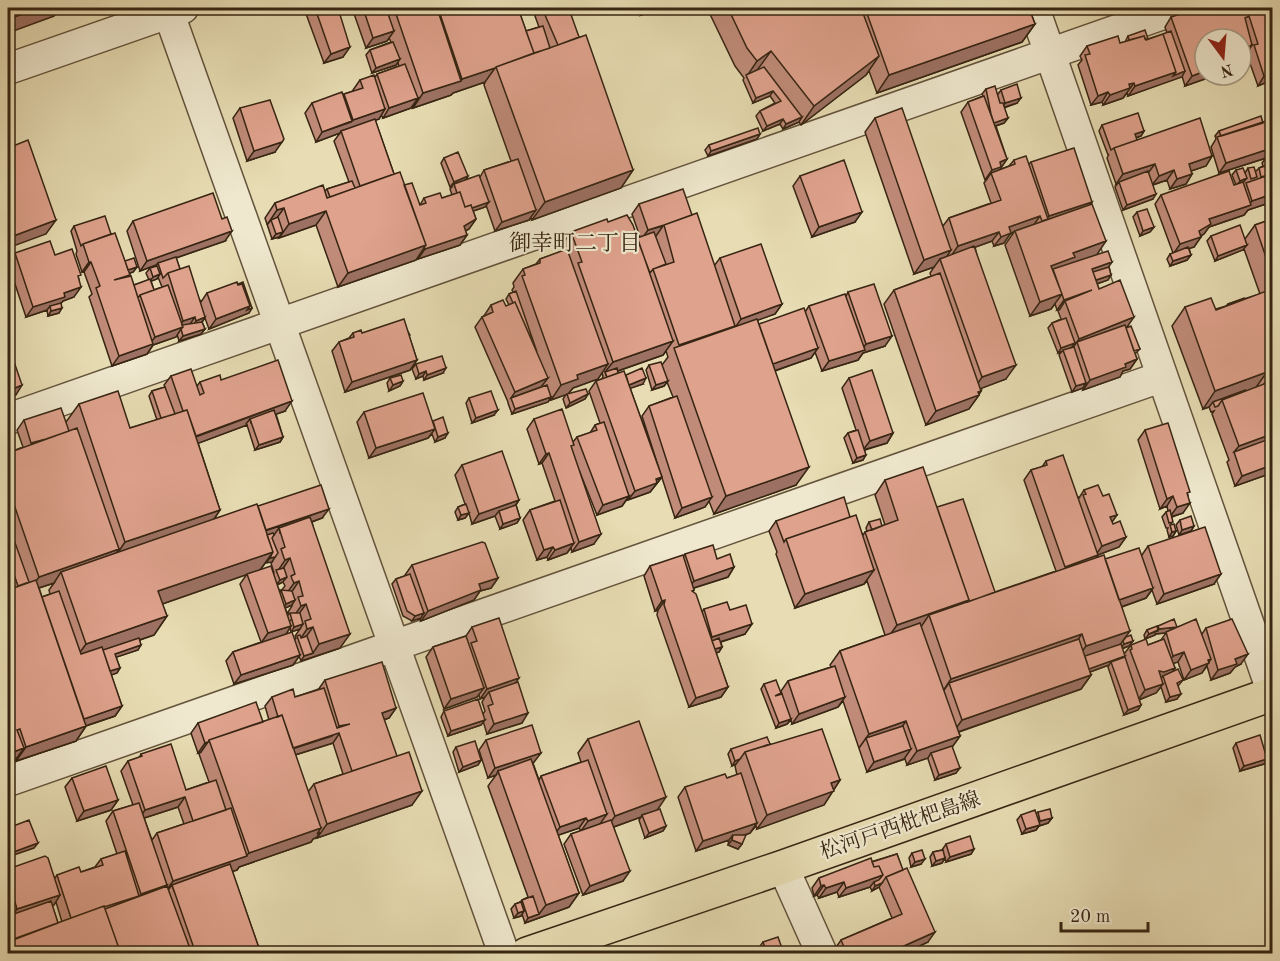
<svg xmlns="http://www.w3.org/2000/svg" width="1280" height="961" viewBox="0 0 1280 961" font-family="'Old Standard TT','Noto Serif JP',serif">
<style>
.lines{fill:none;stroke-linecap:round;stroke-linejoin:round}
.minor-casing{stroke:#63533b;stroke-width:33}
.major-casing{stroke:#372513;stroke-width:36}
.minor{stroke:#efe8ce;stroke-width:30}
.major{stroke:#e7dcb3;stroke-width:33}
.wall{fill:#c08b79;stroke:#372513;stroke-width:1.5;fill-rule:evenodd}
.shaded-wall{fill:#9c7163;stroke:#372513;stroke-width:1.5}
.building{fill:#dfa28d;stroke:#372513;stroke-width:1.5}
.labels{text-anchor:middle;stroke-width:4.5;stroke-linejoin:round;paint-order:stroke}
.street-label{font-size:21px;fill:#372513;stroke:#efe8ce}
.neighbourhood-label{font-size:22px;fill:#372513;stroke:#efe8ce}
</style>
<rect width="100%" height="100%" fill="#e7dcb3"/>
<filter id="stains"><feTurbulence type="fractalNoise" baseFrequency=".00333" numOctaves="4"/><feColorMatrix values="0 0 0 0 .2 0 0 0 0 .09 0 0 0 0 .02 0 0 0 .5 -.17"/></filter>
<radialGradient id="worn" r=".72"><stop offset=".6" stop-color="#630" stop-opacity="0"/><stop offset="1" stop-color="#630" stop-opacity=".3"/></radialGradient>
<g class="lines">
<defs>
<path id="minor" d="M 167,8 L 504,954
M 1034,8 L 1272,691
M 8,69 L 183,8
M 8,419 L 1180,8
M 8,781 L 1161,377
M 783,867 L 822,954"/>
<path id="major" d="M 527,954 L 783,867 L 1272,694"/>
</defs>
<use href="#minor" class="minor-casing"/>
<use href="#major" class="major-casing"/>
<use href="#minor" class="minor"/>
<use href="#major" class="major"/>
</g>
<path class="wall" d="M 308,8 L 338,8 L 343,57 L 324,63 L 305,11 Z
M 352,8 L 518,8 L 526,31 L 539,27 L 535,16 L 540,8 L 565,8 L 579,37 L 633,170 L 621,188 L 532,220 L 531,217 L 529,220 L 495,231 L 486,205 L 485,207 L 473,211 L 476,219 L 469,229 L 465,231 L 467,235 L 460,245 L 418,259 L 417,258 L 416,260 L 338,287 L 316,225 L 279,238 L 279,237 L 272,239 L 265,218 L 275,203 L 325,191 L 327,189 L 349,182 L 334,141 L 340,133 L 316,142 L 305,113 L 312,103 L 343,96 L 344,94 L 353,91 L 353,90 L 360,80 L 375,77 L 377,74 L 399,66 L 398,63 L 396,65 L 372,73 L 366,55 L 370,50 L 391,42 L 389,38 L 387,41 L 366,48 ZM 485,82 L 484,85 L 511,161 L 484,170 L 480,177 L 466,179 L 444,158 L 441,163 L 450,187 L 452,187 L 450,189 L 452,195 L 442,198 L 424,198 L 420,205 L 394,174 L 375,120 L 379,119 L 381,115 L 383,118 L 411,108 L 412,106 L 413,108 L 451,95 L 453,93 Z
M 638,8 L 658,8 L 657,9 L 641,15 Z
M 707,8 L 1029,8 L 1035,24 L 1022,42 L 877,93 L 869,71 L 866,75 L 801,125 L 799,122 L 783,129 L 780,124 L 763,131 L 756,116 L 760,111 L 775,103 L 770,96 L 753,103 L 743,80 L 744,78 L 735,66 Z
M 1272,8 L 1272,80 L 1258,86 L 1247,55 L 1250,51 L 1250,49 L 1246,55 L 1205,75 L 1216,75 L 1185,86 L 1182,76 L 1128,96 L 1127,93 L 1123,98 L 1103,105 L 1102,102 L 1091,105 L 1078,65 L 1082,60 L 1080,56 L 1087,46 L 1120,43 L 1125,42 L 1128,36 L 1148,39 L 1167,33 L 1165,27 L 1171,17 Z
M 986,89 L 998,94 L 1001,90 L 1017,103 L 1004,108 L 1008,118 L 1004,123 L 996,126 L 1007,159 L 999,170 L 1009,166 L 1014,160 L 1029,164 L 1031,162 L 1092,202 L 1090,205 L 1096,255 L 1109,267 L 1111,275 L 1108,280 L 1097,284 L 1099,289 L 1127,327 L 1140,349 L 1135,354 L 1137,359 L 1130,369 L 1123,371 L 1120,377 L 1083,390 L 1083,388 L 1072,392 L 1059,355 L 1062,351 L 1058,353 L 1048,328 L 1052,323 L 1061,319 L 1058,311 L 1060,309 L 1057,310 L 1055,304 L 1051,309 L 1030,316 L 1005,245 L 1014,232 L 1010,234 L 1004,243 L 994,246 L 992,241 L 975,247 L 1006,379 L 981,388 L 981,391 L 979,394 L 979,395 L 969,409 L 926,425 L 884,304 L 894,290 L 931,276 L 930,273 L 934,267 L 914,274 L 865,132 L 875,118 L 943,226 L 949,218 L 991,203 L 984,183 L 987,179 L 985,180 L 961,112 L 968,102 L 983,96 L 982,94 Z
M 240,108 L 275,152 L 247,161 L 233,118 Z
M 1272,119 L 1272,202 L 1248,210 L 1244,215 L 1209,227 L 1204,234 L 1201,236 L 1194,247 L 1189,248 L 1191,255 L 1187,260 L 1170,266 L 1167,259 L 1170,254 L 1173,253 L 1155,204 L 1161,195 L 1234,185 L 1236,185 L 1232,175 L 1236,170 L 1245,173 L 1248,168 L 1255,172 L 1259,168 L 1263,166 L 1262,163 L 1266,158 L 1219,173 L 1211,147 L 1216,139 L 1215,136 L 1219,131 L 1263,123 Z
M 1102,125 L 1144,131 L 1141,136 L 1136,138 L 1137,140 L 1212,156 L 1206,166 L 1191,171 L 1192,174 L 1186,184 L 1170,189 L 1167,180 L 1153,185 L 1153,199 L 1123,210 L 1115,187 L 1118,183 L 1116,184 L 1107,158 L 1109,154 L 1108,155 L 1099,131 Z
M 760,134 L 757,139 L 708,156 L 705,150 L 709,145 Z
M 800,176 L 855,222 L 812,237 L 793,186 Z
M 639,204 L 692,215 L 714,266 L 720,258 L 782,304 L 775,314 L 757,320 L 759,324 L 805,312 L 809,306 L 846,296 L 848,292 L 885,346 L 863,353 L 858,360 L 822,371 L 815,352 L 811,358 L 775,371 L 796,485 L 714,514 L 709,501 L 705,507 L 675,518 L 642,416 L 649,406 L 673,397 L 667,382 L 664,386 L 652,390 L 646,370 L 649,365 L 662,365 L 668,357 L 666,351 L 663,355 L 618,371 L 618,373 L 626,375 L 643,384 L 630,388 L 662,477 L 650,492 L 628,500 L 627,499 L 622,506 L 597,515 L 579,470 L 594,544 L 572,552 L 571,548 L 567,553 L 548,560 L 547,557 L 537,560 L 523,520 L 530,510 L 555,501 L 542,463 L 539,464 L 527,429 L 534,419 L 573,442 L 577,437 L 590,433 L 595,425 L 600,423 L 589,391 L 596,381 L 602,379 L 603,376 L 602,373 L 598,379 L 573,388 L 568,394 L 588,394 L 585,399 L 566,408 L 563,399 L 566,394 L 551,400 L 550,398 L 548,402 L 512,414 L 508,403 L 508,402 L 475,327 L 482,317 L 484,316 L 491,305 L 506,306 L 509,305 L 506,299 L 509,294 L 513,292 L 512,290 L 514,287 L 513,283 L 523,269 L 536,264 L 540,259 L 563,251 L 561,246 L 571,232 L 608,222 L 637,238 L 640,237 L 632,214 Z
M 1137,212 L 1154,227 L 1150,232 L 1140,236 L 1133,217 Z
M 1272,219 L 1272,473 L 1235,486 L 1227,462 L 1229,460 L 1212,414 L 1214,411 L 1211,412 L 1209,407 L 1203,409 L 1172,326 L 1185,307 L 1216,309 L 1226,306 L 1228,304 L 1260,294 L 1244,249 L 1215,261 L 1207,241 L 1211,236 L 1245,239 L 1255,225 Z
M 133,221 L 225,241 L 176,258 L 180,269 L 201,302 L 207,293 L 252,308 L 249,313 L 209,329 L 205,318 L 202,322 L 205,329 L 201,334 L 179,341 L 177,334 L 176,337 L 153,345 L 147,354 L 112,366 L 89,297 L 92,294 L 84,272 L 82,272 L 76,254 L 77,251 L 71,231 L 74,226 L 111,234 L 125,261 L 137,267 L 133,272 L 129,273 L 130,275 L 129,277 L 134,285 L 149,280 L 146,273 L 150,268 L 156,266 L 156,265 L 140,271 L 127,231 ZM 158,277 L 162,287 L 154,290 L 151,281 L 157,279 Z
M 15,253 L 55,255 L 79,279 L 74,297 L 63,301 L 61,303 L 59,313 L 48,316 L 47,310 L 26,317 L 8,263 Z
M 406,328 L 410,335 L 409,336 L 417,360 L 410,370 L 345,392 L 332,351 L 339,342 L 349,338 L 353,333 L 362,333 Z
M 416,364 L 443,373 L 424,380 L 423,376 L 416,379 L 412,369 Z
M 171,376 L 197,386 L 200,382 L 221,380 L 285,411 L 276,414 L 283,437 L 280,442 L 255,450 L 247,425 L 198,443 L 220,510 L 214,519 L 258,506 L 322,518 L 312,522 L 340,648 L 301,661 L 299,656 L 293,665 L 234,684 L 226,661 L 233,652 L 261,642 L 240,584 L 247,574 L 162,604 L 167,616 L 154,635 L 140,640 L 138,650 L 116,657 L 120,668 L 117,673 L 111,675 L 122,706 L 115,716 L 86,726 L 76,741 L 16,761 L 16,760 L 14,762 L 8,764 L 8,590 L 9,589 L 8,586 L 8,453 L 23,447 L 17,430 L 24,420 L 66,422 L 79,404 L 130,428 L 157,420 L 149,396 L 152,391 L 165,387 L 164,385 ZM 266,562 L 272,562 L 271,563 L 274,573 L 273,574 L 260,570 ZM 283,582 L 285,586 L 280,592 L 277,585 ZM 54,583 L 49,590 L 50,594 L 42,597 L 39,588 ZM 292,605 L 292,606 L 288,612 L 289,614 L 288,615 L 285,608 ZM 290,628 L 291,632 L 300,629 L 295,636 L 296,638 L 295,639 L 285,634 Z
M 390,378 L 403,381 L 400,386 L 389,391 L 387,383 Z
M 849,378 L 893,433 L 887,443 L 865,450 L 863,460 L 853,463 L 844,438 L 848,433 L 856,430 L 842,388 Z
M 469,398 L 494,415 L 472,423 L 466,403 Z
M 364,412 L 432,421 L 445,438 L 435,442 L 432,434 L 428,438 L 369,458 L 357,422 Z
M 1145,430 L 1188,495 L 1183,513 L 1172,517 L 1171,525 L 1176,531 L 1173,536 L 1169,537 L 1167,530 L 1168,528 L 1166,528 L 1162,517 L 1166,512 L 1168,511 L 1167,506 L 1160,509 L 1138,440 Z
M 1046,461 L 1079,498 L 1084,490 L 1113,524 L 1126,537 L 1119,547 L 1098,555 L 1097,557 L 1105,559 L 1142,555 L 1148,546 L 1214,584 L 1157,604 L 1152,590 L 1146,598 L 1122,607 L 1126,637 L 1133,641 L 1129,646 L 1122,649 L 1124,654 L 1131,645 L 1148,645 L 1161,640 L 1166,633 L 1155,634 L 1155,635 L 1145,639 L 1144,635 L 1147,630 L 1157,627 L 1158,626 L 1177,627 L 1202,634 L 1206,628 L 1241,664 L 1235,667 L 1230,673 L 1211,680 L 1207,666 L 1202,673 L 1184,680 L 1178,662 L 1173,663 L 1175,668 L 1171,672 L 1183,680 L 1178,686 L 1177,699 L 1166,702 L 1161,687 L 1156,693 L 1139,700 L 1141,705 L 1138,710 L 1124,715 L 1108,667 L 1109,665 L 1090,672 L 1091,675 L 1081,689 L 959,732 L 960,736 L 952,747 L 956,773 L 935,780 L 928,759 L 928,758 L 907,765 L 905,759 L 867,772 L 843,701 L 838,707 L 792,724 L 791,720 L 787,724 L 776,728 L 761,689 L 764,684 L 781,693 L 779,695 L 782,694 L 781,691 L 788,681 L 831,667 L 830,665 L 840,651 L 885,635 L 867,581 L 864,584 L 795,608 L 776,554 L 777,552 L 769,531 L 776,521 L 850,517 L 863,535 L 865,532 L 867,531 L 866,528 L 869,522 L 882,526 L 885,525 L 875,495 L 885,480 L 937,507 L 995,592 L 1056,571 L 1024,480 L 1031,470 L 1042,467 Z
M 462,465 L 519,500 L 516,505 L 520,518 L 517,523 L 500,529 L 495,516 L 472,524 L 469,513 L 465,518 L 458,520 L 455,512 L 458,507 L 465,504 L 455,475 Z
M 1180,520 L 1194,526 L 1191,531 L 1179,535 L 1176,525 Z
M 685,554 L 717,559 L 734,567 L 728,577 L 694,588 L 694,590 L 693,592 L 702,612 L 704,609 L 730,610 L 745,634 L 721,642 L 722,647 L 719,652 L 716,653 L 728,687 L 721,697 L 689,707 L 657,615 L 658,610 L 655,611 L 644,576 L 650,566 L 683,557 Z
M 412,565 L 498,578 L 491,588 L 480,591 L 474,600 L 421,621 L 420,618 L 412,621 L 403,616 L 392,584 L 396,579 L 405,576 L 405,575 Z
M 472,627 L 516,683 L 522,723 L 487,734 L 483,721 L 481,725 L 448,736 L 441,717 L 444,711 L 483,714 L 485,711 L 482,702 L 485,697 L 480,699 L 479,695 L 477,697 L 444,709 L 426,657 L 433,647 L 466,636 Z
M 325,680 L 396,708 L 389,718 L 384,720 L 412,805 L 317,838 L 317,837 L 313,839 L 311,842 L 239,867 L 237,870 L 232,871 L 261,954 L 8,954 L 8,869 L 55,878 L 57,875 L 81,872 L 95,867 L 101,859 L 117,854 L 106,821 L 113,811 L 133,805 L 121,771 L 128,761 L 139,758 L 141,754 L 186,790 L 209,782 L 199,754 L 201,752 L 198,753 L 191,733 L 198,723 L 263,722 L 269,720 L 265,706 L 272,697 L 295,697 L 318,690 ZM 333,743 L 343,774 L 314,784 L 308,792 L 295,755 ZM 178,807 L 184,824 L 157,833 L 152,840 L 144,818 ZM 56,902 L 62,922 L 58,923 L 52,905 Z
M 588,739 L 658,809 L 666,826 L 663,831 L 645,838 L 639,820 L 641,817 L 614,827 L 623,881 L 583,895 L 564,844 L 571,834 L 581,831 L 579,828 L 558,835 L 579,893 L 569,907 L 525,923 L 522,914 L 521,916 L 514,918 L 511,909 L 515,904 L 520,902 L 522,900 L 528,897 L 488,786 L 496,775 L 488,778 L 479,750 L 486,740 L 534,762 L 533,763 L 539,780 L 541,776 L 581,762 L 578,753 Z
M 1236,743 L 1264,764 L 1240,771 L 1233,748 Z
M 770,744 L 840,780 L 824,805 L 757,829 L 756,826 L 750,833 L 745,835 L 742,844 L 738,849 L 728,845 L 729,840 L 696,851 L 678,797 L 685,787 L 727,778 L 737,775 L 735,766 L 736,764 L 732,766 L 728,754 L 731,749 Z
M 456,747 L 481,760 L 478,765 L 459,772 L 453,752 Z
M 72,778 L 118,800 L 111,810 L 77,821 L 65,787 Z
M 1038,812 L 1052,818 L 1048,823 L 1039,826 L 1036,830 L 1022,834 L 1017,820 L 1021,815 L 1036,814 Z
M 946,844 L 974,849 L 971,854 L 946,862 L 945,858 L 942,863 L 932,866 L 930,857 L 933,852 L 942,850 Z
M 912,853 L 921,864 L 911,867 L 909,858 Z
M 897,854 L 928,942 L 902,954 L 836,954 L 834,950 L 841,940 L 892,918 L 879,887 L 872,891 L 870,887 L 839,897 L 837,892 L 819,898 L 817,895 L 814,896 L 812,888 L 819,878 Z
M 763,942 L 784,954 L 756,954 L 756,952 Z"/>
<path class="shaded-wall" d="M 40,8 L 60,8 L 54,16 L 8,33 L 8,19 Z
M 651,8 L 658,8 L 657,9 L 641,15 L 645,10 Z
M 1035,24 L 1022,42 L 877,93 L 889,75 Z
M 394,31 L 387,41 L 366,48 L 373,38 Z
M 1252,45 L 1246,55 L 1241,57 L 1241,49 Z
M 350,47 L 343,57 L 324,63 L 331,54 Z
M 771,51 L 758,69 L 747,77 L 747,76 L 757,61 Z
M 879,56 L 866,75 L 801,125 L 814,106 Z
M 400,59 L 396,65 L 372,73 L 376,68 Z
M 495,68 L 485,82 L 453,93 L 451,95 L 413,108 L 423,93 L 461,81 L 462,79 Z
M 1185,71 L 1182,77 L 1128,96 L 1135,86 L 1176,72 Z
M 1205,71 L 1205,75 L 1216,75 L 1185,86 L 1192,76 Z
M 1272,73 L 1272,80 L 1258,86 L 1264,76 Z
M 1134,83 L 1123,98 L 1103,105 L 1110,95 L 1129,84 Z
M 773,91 L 770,96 L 753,103 L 756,98 Z
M 1108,92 L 1102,102 L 1091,105 L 1098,96 Z
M 418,98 L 411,108 L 383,118 L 389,108 Z
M 1021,98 L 1017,103 L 1002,108 L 1005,103 Z
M 385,109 L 379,119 L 341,131 L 340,133 L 316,142 L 322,132 L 351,122 L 353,120 Z
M 802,117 L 799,122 L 783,129 L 786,124 Z
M 1008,118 L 1004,123 L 989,128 L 993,123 Z
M 783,119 L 780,124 L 763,131 L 767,126 Z
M 1144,131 L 1141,136 L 1131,139 L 1135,134 Z
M 760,134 L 757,139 L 708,156 L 711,151 Z
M 282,142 L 275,152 L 247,161 L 254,151 Z
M 1272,148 L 1272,156 L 1269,154 L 1266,158 L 1219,173 L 1226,163 Z
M 1212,156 L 1206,166 L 1182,174 L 1189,164 Z
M 1007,159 L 995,177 L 991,173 L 987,179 L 985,180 L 992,170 L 1000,162 Z
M 1155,164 L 1148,173 L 1116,184 L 1123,174 Z
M 633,170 L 621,188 L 532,220 L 545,202 Z
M 1174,170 L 1167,180 L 1152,185 L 1159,176 Z
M 1192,174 L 1186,184 L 1170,189 L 1177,179 Z
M 468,176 L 465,181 L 454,184 L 450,187 L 454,182 Z
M 1247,178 L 1243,183 L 1236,186 L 1240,181 Z
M 1156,194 L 1153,199 L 1123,210 L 1127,205 Z
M 1272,194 L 1272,202 L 1248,210 L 1244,215 L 1209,227 L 1204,234 L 1196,238 L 1201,237 L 1194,247 L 1174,253 L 1180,244 L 1199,231 L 1209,219 L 1248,206 L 1252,201 Z
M 489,202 L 485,207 L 459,216 L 463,211 Z
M 1092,202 L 1085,212 L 1046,220 L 1049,216 Z
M 284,208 L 274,222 L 271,220 L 267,225 L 277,210 Z
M 536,210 L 529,220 L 495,231 L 502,222 Z
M 326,211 L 316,225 L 279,238 L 289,224 Z
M 862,212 L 855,222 L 812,237 L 819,227 Z
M 1040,216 L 1033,226 L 1015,231 L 1010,234 L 1004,243 L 994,246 L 1009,227 Z
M 476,219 L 469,229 L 457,236 L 464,226 Z
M 56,220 L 46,234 L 8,248 L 8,238 Z
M 663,226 L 656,236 L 641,240 L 648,230 Z
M 1154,227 L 1150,232 L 1140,236 L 1143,231 Z
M 232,231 L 225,241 L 158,264 L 158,263 L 156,265 L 140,271 L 147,261 Z
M 283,232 L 279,237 L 272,239 L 276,234 Z
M 999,232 L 992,241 L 951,256 L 958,246 Z
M 467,235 L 460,245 L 418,259 L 425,249 Z
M 1106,241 L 1096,256 L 1048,278 L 1051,266 L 1073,253 Z
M 426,245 L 416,260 L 338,287 L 348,273 Z
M 1247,245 L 1243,250 L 1215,261 L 1218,256 Z
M 951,250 L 942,264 L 940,259 L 934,267 L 914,274 L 924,260 Z
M 1191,255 L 1187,260 L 1170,266 L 1173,261 Z
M 89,262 L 91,262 L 84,272 L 82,272 Z
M 1112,262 L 1105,272 L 1089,277 L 1092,269 Z
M 137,267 L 133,272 L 124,275 L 128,270 Z
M 160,274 L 157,279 L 149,282 L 153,277 Z
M 1111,275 L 1108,280 L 1087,287 L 1091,282 Z
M 81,287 L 74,297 L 63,301 L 58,307 L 50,306 L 47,310 L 26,317 L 33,307 L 64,293 Z
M 1092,290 L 1065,301 L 1060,309 L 1057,310 L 1064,300 Z
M 1062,294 L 1051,309 L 1030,316 L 1040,302 Z
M 782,304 L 775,314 L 734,329 L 741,319 Z
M 250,306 L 252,308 L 249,313 L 209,329 L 216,319 Z
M 62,308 L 59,313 L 48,316 L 51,311 Z
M 195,317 L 188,327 L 181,329 L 176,337 L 153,345 L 147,354 L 112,366 L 119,356 L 149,345 L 155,337 L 177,329 L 183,321 Z
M 205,317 L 199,327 L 189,330 L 196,321 Z
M 1134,317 L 1127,327 L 1077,342 L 1072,349 L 1079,339 Z
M 205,329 L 201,334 L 179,341 L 183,336 Z
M 892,336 L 885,346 L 863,353 L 858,360 L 822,371 L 829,361 L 861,351 L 866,344 Z
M 673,341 L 663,355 L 606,375 L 605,372 L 613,362 Z
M 1075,343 L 1071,348 L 1058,353 L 1061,348 Z
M 818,348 L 811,358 L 762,375 L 769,365 Z
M 1137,359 L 1130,369 L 1123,371 L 1120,377 L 1083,390 L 1090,380 L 1125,364 Z
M 417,360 L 410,370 L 345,392 L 352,382 Z
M 608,364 L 598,379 L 573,388 L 568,394 L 551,400 L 561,385 L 577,375 Z
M 1016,365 L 1006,379 L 972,392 L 982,377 Z
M 446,368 L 443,373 L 424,380 L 427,375 Z
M 426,371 L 423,376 L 416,379 L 419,374 Z
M 1267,372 L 1254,390 L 1213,402 L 1209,407 L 1203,409 L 1215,391 Z
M 1272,376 L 1272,389 L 1256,395 L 1269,377 Z
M 548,378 L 541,387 L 511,398 L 515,392 Z
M 646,378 L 643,384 L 623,391 L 627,386 Z
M 403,381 L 400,386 L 389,391 L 393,385 Z
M 668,381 L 664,386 L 652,390 L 656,385 Z
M 1086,383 L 1083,388 L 1072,392 L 1076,386 Z
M 22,385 L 16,395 L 8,398 L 8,391 Z
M 981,391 L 978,396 L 979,395 L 969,409 L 926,425 L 936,411 Z
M 588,394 L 585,399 L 566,408 L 570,403 Z
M 551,397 L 548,402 L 512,414 L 515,409 Z
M 292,401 L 285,411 L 251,423 L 250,419 L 246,424 L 247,425 L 191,446 L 193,438 Z
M 498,410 L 494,415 L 472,423 L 476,418 Z
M 435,429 L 428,438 L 369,458 L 376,448 Z
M 448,433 L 445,438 L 435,442 L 438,437 Z
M 893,433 L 887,443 L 863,450 L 870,441 Z
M 1272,434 L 1272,444 L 1234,452 L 1239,446 Z
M 283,437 L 280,442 L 255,450 L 259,445 Z
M 549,453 L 542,463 L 539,464 L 546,454 Z
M 866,455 L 863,460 L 853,463 L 857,458 Z
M 1272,465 L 1272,473 L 1235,486 L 1242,476 Z
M 809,467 L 796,485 L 714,514 L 726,496 Z
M 662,477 L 650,492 L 628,500 L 635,491 Z
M 629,496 L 622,506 L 597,515 L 603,505 Z
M 1173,496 L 1167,506 L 1160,509 L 1167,499 Z
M 712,497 L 705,507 L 675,518 L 682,508 Z
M 519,500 L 512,510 L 499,511 L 495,516 L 472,524 L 479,514 Z
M 1190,503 L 1183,513 L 1170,517 L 1177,507 Z
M 329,509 L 322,518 L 280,533 L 279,528 L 274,535 L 261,539 L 262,532 Z
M 220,510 L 208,528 L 113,560 L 125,542 Z
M 469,513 L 465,518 L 458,520 L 461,515 Z
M 1117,515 L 1110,525 L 1110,517 Z
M 520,518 L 517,523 L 500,529 L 503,524 Z
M 1194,526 L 1191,531 L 1179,535 L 1182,530 Z
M 1176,531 L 1173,536 L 1169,537 L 1172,532 Z
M 601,534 L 594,544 L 572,552 L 579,542 Z
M 1126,537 L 1119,547 L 1095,556 L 1102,546 Z
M 574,543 L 567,553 L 548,560 L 555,550 Z
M 553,547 L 547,557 L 537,560 L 544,550 Z
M 119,549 L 109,563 L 61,572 L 54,583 L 29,591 L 39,577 Z
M 273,552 L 260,570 L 145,610 L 158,591 Z
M 275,557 L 272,562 L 266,563 L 270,558 Z
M 290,558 L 280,573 L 277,572 L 285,560 Z
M 734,567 L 728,577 L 687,590 L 694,581 Z
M 874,570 L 864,584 L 795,608 L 805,594 Z
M 1221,574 L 1214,584 L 1157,604 L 1164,594 Z
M 287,577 L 283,582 L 276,585 L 280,580 Z
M 498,578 L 491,588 L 480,591 L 474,600 L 421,621 L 428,611 L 479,584 Z
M 299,581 L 289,596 L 284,597 L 294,583 Z
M 1153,588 L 1146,598 L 1112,610 L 1119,600 Z
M 295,600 L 292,605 L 283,609 L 286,604 Z
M 665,600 L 658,610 L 655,611 L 662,601 Z
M 969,600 L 959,614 L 929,615 L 921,627 L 887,639 L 897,625 Z
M 306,604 L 296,618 L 291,620 L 301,606 Z
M 424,613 L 421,618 L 412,621 L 415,616 Z
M 167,616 L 154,635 L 73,662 L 86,644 Z
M 303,624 L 300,629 L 291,632 L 294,627 Z
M 752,624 L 745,634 L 710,645 L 709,642 L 712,637 Z
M 291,626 L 285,636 L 261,643 L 268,633 Z
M 313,627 L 303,641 L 299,641 L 307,629 Z
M 1177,627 L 1174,632 L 1155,634 L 1155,635 L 1145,639 L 1149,634 L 1158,631 L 1159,629 Z
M 1130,631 L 1117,649 L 1073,664 L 1086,646 Z
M 350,634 L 340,648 L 301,661 L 304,656 L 313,653 L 319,644 Z
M 1082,634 L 1069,652 L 949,683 L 940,696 L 939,697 L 951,679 Z
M 1133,641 L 1129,646 L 1120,649 L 1124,644 Z
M 141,645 L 138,650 L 111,659 L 115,654 Z
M 722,647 L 719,652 L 709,655 L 712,650 Z
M 1184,652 L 1178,662 L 1166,666 L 1173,656 Z
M 1248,654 L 1241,664 L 1235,667 L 1230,673 L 1211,680 L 1218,670 L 1235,659 Z
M 300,655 L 293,665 L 234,684 L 241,675 Z
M 1125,656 L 1121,661 L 1111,662 L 1109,665 L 1079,676 L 1082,671 Z
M 1211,659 L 1202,673 L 1184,680 L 1191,670 Z
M 120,668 L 117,673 L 103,678 L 107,672 Z
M 1175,668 L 1168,678 L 1163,676 L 1160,680 L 1159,671 Z
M 1091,675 L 1081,689 L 952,734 L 962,720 Z
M 519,678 L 512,688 L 489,692 L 485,697 L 480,699 L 487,689 Z
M 1163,684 L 1156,693 L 1138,700 L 1145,690 Z
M 728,687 L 721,697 L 689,707 L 696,698 Z
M 484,688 L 477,697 L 444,709 L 451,699 Z
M 1181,694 L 1177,699 L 1166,702 L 1170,697 Z
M 845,697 L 838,707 L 792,724 L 799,714 Z
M 1141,705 L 1138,710 L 1124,715 L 1128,710 Z
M 122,706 L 115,716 L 76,729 L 83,719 Z
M 396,708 L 389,718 L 375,722 L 382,713 Z
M 528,713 L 522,723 L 487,734 L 494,724 Z
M 791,719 L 787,724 L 776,728 L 779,723 Z
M 485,720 L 481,725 L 448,736 L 451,731 Z
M 906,721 L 896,736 L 866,738 L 859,748 L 869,734 Z
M 350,724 L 343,733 L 339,734 L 333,743 L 282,759 L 289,750 L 332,736 L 339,726 Z
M 86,726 L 76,741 L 16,761 L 26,747 Z
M 960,736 L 950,750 L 931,753 L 928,758 L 907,765 L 917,751 Z
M 208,742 L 201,752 L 198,753 L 205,743 Z
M 24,748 L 14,762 L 8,764 L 8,754 Z
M 911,749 L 904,759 L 867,772 L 874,762 Z
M 541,753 L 534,762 L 499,774 L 498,771 L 496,775 L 488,778 L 495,768 Z
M 740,759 L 736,764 L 732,766 L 735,761 Z
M 1267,759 L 1264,764 L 1240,771 L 1244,766 Z
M 481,760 L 478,765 L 459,772 L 463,767 Z
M 960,768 L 956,773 L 935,780 L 939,775 Z
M 840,780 L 824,805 L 757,829 L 767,815 L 831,783 Z
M 422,791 L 412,805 L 317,838 L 327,824 Z
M 185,797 L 178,807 L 138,820 L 145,810 Z
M 666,797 L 656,812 L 642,815 L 641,817 L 605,830 L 615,816 Z
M 118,800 L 111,810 L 77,821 L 84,811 Z
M 607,814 L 600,824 L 581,831 L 588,821 Z
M 586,818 L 579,828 L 553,837 L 560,827 Z
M 1052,818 L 1048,823 L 1039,826 L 1036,830 L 1022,834 L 1026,829 L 1037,826 L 1040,821 Z
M 757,823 L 750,833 L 732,839 L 733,835 L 729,840 L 696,851 L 703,841 Z
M 666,826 L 663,831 L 645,838 L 649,833 Z
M 321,828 L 317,834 L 320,832 L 317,837 L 313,839 L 311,842 L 239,867 L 237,870 L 174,891 L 172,885 L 165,894 L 163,895 L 173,881 L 246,856 L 249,853 Z
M 732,840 L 742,844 L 738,849 L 728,845 Z
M 38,843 L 34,848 L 8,857 L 8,854 Z
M 974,849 L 971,854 L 946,862 L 950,857 Z
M 945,858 L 942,863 L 932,866 L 936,861 Z
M 925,859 L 921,864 L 911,867 L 915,862 Z
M 630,871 L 623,881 L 583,895 L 590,886 Z
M 883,875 L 876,885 L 874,882 L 870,887 L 839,897 L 846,888 Z
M 844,882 L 837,892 L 819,898 L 826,888 Z
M 882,883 L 879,887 L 872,891 L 875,886 Z
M 167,885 L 160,895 L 134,904 L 141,894 Z
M 824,885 L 817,895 L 814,896 L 821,886 Z
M 579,893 L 569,907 L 525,923 L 528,918 L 539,914 L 546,905 Z
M 60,895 L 54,905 L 10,919 L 17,909 Z
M 524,911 L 521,916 L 514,918 L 518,913 Z
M 935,932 L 928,942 L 902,954 L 886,954 Z"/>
<path class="building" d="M 8,8 L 40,8 L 8,19 Z
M 315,8 L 338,8 L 350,47 L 331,54 Z
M 363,8 L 386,8 L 394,31 L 373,38 Z
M 394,8 L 437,8 L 461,81 L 423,93 Z
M 438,8 L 518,8 L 534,53 L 496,67 L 495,68 L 462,79 Z
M 542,8 L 565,8 L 566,10 L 569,9 L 579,37 L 558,45 Z
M 728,8 L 861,8 L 879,56 L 814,106 L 771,51 L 757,61 L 747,48 Z
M 865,8 L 1029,8 L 1035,24 L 889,75 Z
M 1199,8 L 1272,8 L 1272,73 L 1264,76 L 1254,45 L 1258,44 L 1249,16 L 1245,18 L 1252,45 L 1241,49 L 1241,39 L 1205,39 L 1205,71 L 1192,76 L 1171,17 Z
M 543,26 L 550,48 L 534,53 L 526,31 Z
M 1145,30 L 1148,39 L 1145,39 L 1144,36 L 1129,40 L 1128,36 Z
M 1171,31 L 1185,71 L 1173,76 L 1176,72 L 1163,34 Z
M 1163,34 L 1176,72 L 1135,86 L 1134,83 L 1129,84 L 1130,88 L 1110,95 L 1108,92 L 1098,96 L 1085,55 L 1090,54 L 1087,46 L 1118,36 L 1120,43 L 1144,36 L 1146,40 Z
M 586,35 L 633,170 L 545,202 L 496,67 Z
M 393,42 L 400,59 L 376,68 L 370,50 Z
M 405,64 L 418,98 L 389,108 L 377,74 Z
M 764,67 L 802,117 L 786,124 L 783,119 L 767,126 L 760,111 L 781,101 L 773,91 L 756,98 L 746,75 Z
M 374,75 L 385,109 L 353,120 L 344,94 L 363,88 L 360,80 Z
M 1017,84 L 1021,98 L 1005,103 L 1001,90 Z
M 995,86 L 1000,103 L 1003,103 L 1008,118 L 994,123 L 991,114 L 986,89 Z
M 342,92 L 352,121 L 322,132 L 312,103 Z
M 984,96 L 1007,159 L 1000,162 L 1001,167 L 992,170 L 968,102 Z
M 270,100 L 284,139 L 282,142 L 254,151 L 240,108 Z
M 902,108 L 951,250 L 924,260 L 875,118 Z
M 1138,113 L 1144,131 L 1135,134 L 1137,140 L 1114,148 L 1111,150 L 1102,125 Z
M 1261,116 L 1263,123 L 1221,136 L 1219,131 Z
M 1200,118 L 1212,156 L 1189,164 L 1192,174 L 1177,179 L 1174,170 L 1159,176 L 1155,164 L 1123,174 L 1114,148 Z
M 375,119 L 394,174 L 360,186 L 341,131 Z
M 1272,119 L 1272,148 L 1226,163 L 1217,137 Z
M 758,128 L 760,134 L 711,151 L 709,145 Z
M 28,140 L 56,220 L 8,238 L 8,148 Z
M 1074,148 L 1092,202 L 1049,216 L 1031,162 Z
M 458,152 L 468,176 L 454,182 L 444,158 Z
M 1272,152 L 1272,164 L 1269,154 Z
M 1026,156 L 1048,219 L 1042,221 L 1040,216 L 1009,227 L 1011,233 L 1001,237 L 999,232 L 958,246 L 949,218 L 1001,200 L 991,173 L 1015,164 L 1014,160 Z
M 518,159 L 536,210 L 502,222 L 484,170 Z
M 844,160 L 862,212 L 819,227 L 800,176 Z
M 1265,166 L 1268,175 L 1261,177 L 1259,168 Z
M 1254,167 L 1257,177 L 1251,179 L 1248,168 Z
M 1243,168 L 1247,178 L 1240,181 L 1236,170 Z
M 1148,171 L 1156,194 L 1127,205 L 1119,182 Z
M 1229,171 L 1234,185 L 1243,182 L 1251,205 L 1209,219 L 1211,224 L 1199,231 L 1201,237 L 1180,244 L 1161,195 Z
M 400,172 L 426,245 L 348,273 L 326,211 L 289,224 L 284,208 L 277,210 L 275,203 L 323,185 L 327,198 Z
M 1272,174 L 1272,194 L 1252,201 L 1246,183 Z
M 479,175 L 489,202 L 472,208 L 471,205 L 465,207 L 460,192 L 457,193 L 454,184 Z
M 352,181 L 355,188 L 330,197 L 327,189 Z
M 412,183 L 420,205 L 426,203 L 424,198 L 440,193 L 442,198 L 460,192 L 465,207 L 471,205 L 476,219 L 464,226 L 467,235 L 425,249 L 424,248 L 426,245 L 404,185 Z
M 683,189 L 692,215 L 664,225 L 648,230 L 639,204 Z
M 213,193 L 222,219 L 227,217 L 232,231 L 147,261 L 133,221 Z
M 1092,204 L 1106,241 L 1073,253 L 1075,257 L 1051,266 L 1062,294 L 1040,302 L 1015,231 Z
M 1147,209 L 1154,227 L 1143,231 L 1137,212 Z
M 697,213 L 735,326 L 679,345 L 653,269 L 674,262 L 664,225 Z
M 627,215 L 633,225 L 673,341 L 613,362 L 578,263 L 582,262 L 571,232 L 607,219 L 608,222 Z
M 105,216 L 111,234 L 83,244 L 81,246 L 74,226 Z
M 278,217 L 283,232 L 276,234 L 271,220 Z
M 1272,219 L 1272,275 L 1255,225 Z
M 1240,225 L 1247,245 L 1218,256 L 1211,236 Z
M 654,232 L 666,264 L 653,269 L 650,273 L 637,238 Z
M 115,233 L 130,275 L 114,280 L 131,276 L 153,344 L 119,356 L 96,288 L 100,286 L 91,262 L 89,262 L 83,244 Z
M 50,241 L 55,255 L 72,249 L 81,275 L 78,276 L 81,287 L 64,293 L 65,297 L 33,307 L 15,253 Z
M 761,244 L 782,304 L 741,319 L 720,258 Z
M 974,246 L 1016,365 L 982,377 L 940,259 Z
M 1188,247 L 1191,255 L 1173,261 L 1170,254 Z
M 567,249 L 608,364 L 577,375 L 578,379 L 561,385 L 522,276 L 525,275 L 523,269 L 540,263 L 540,259 Z
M 1108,251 L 1112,262 L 1092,269 L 1099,289 L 1120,280 L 1134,317 L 1079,339 L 1065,301 L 1092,290 L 1064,300 L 1053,269 Z
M 176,257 L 180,269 L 168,273 L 163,278 L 158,263 Z
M 134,258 L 137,267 L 128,270 L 125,261 Z
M 157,266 L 160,274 L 153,277 L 150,268 Z
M 189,266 L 205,317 L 196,321 L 195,317 L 183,321 L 168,273 Z
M 1109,267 L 1111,275 L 1096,280 L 1093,272 Z
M 940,273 L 981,391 L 978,392 L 979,395 L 936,411 L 894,290 Z
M 150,279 L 154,290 L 140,295 L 138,298 L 134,285 Z
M 237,282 L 238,285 L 242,284 L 250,306 L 216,319 L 207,293 Z
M 243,282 L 252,308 L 247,310 L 250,306 L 242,284 L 238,285 L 238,284 Z
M 874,284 L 892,336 L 866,344 L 848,292 Z
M 168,285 L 183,327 L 155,337 L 140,295 Z
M 1272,289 L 1272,376 L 1269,377 L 1267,372 L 1215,391 L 1185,307 L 1211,298 L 1216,310 Z
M 516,291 L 537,352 L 515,302 L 513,303 L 509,294 Z
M 845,294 L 865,350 L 829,361 L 809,306 Z
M 1244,298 L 1244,299 L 1228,305 L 1228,304 Z
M 503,300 L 506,306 L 515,302 L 548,378 L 515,392 L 482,317 L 493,312 L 491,305 Z
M 61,303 L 62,308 L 51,311 L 50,306 Z
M 804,308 L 818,348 L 773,364 L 759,324 Z
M 1066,318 L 1075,343 L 1061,348 L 1052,323 Z
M 404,319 L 417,360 L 352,382 L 339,342 L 354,337 L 353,333 L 361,330 L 362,333 Z
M 757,319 L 809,467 L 726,496 L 674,348 Z
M 202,322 L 205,329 L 183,336 L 181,329 L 183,327 L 182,325 Z
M 1125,325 L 1137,359 L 1125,364 L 1126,367 L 1090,380 L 1077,342 Z
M 1131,326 L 1140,349 L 1134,351 L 1126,328 Z
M 8,344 L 22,385 L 8,391 Z
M 1074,347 L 1086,383 L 1076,386 L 1063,350 Z
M 442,356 L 446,368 L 427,375 L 426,371 L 419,374 L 416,364 Z
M 278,360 L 292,401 L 196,436 L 187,410 L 183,411 L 171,376 L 191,369 L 200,395 L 204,393 L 200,382 L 220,375 L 221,380 Z
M 661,362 L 668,381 L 656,385 L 649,365 Z
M 617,368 L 618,373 L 607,377 L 605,372 Z
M 642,368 L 646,378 L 629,385 L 626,375 Z
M 872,370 L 893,433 L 870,441 L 849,378 Z
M 624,371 L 662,477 L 656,479 L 657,483 L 635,491 L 596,381 Z
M 401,375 L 403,381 L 393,385 L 390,378 Z
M 1272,381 L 1272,434 L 1239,446 L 1222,400 Z
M 547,385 L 551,397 L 515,409 L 511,398 Z
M 165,387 L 175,414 L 161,418 L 152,391 Z
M 586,389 L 588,394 L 570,403 L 567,394 Z
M 1245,390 L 1245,391 L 1222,400 L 1218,406 L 1215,407 L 1213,402 Z
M 118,391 L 130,428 L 187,410 L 220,510 L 125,542 L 79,404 Z
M 491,391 L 498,410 L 476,418 L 469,398 Z
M 423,393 L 435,429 L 376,448 L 364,412 Z
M 677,396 L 712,497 L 682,508 L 649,406 Z
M 61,408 L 69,431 L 46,439 L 31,443 L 24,420 Z
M 562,409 L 574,445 L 571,446 L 601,534 L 579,542 L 549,453 L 546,454 L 534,419 Z
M 274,410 L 283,437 L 259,445 L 250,419 Z
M 443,417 L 448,433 L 438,437 L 433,421 Z
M 604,422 L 629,496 L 603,505 L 577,437 L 597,430 L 595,425 Z
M 1168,423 L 1190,492 L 1187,493 L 1190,503 L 1177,507 L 1173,496 L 1167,499 L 1145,430 Z
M 77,428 L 119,549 L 39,577 L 8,487 L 8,453 Z
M 858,430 L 866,455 L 857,458 L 848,433 Z
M 1272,438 L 1272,465 L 1242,476 L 1234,452 Z
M 502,451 L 519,500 L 479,514 L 462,465 Z
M 1063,455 L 1098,555 L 1065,567 L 1031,470 L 1047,465 L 1046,461 Z
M 923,467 L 969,600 L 897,625 L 865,532 L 898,520 L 885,480 Z
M 321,485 L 329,509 L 266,530 L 258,506 Z
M 1098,485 L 1103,496 L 1109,494 L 1117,515 L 1110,517 L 1113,524 L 1120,521 L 1126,537 L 1102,546 L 1083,495 L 1086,494 L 1084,490 Z
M 844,497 L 850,517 L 786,539 L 784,542 L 776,521 Z
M 963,499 L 995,592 L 968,602 L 969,600 L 937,507 Z
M 560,500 L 574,543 L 555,550 L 553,547 L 544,550 L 530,510 Z
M 257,504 L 273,552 L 158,591 L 167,616 L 86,644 L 61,572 Z
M 466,504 L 469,513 L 461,515 L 458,507 Z
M 516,505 L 520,518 L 503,524 L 499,511 Z
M 1170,510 L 1173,522 L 1169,523 L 1166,512 Z
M 856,515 L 874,570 L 805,594 L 786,539 Z
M 1191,516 L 1194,526 L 1182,530 L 1180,520 Z
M 310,517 L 350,634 L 319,644 L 313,627 L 307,629 L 305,621 L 311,619 L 306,604 L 301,606 L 298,597 L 303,596 L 299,581 L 294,583 L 292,579 L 291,576 L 295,574 L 290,558 L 285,560 L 284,558 L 281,549 L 285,547 L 279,528 Z
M 880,519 L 882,526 L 872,530 L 869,522 Z
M 8,523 L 29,582 L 18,586 L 8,557 Z
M 1174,524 L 1176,531 L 1172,532 L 1170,525 Z
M 1205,527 L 1221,574 L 1164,594 L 1148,546 Z
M 273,533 L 274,535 L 272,538 L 278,553 L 275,557 L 270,558 L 273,552 L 267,535 Z
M 482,542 L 485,543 L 498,578 L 479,584 L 481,590 L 428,611 L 412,565 Z
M 713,545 L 717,559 L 730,554 L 734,567 L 694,581 L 685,554 Z
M 1139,548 L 1153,588 L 1119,600 L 1105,559 Z
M 683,555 L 694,590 L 692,591 L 696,594 L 728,687 L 696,698 L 664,605 L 665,600 L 662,601 L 650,566 Z
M 1104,555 L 1130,631 L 1086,646 L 1082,634 L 951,679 L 929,615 Z
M 271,566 L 291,626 L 268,633 L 247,574 Z
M 284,568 L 287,577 L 280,580 L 276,570 Z
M 410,574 L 424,613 L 415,616 L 407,611 L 396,579 Z
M 36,580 L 86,726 L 26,747 L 20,729 L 17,730 L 24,748 L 8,754 L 8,701 L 12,710 L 8,698 L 8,590 Z
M 281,590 L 292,591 L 295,600 L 286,604 Z
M 59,591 L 81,654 L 102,647 L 122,706 L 84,719 L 42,597 Z
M 727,602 L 730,610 L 746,605 L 752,624 L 712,637 L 704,609 Z
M 290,613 L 300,613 L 303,624 L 294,627 Z
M 499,618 L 519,678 L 487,689 L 471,643 L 477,641 L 472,627 Z
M 1174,619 L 1177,627 L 1159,629 L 1158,626 Z
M 1196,619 L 1211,659 L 1208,660 L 1209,663 L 1191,670 L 1184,652 L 1173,656 L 1166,632 Z
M 1232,619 L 1248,654 L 1235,659 L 1237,664 L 1218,670 L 1206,628 Z
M 920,623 L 960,736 L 917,751 L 906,721 L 869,734 L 840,651 Z
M 1157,626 L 1158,630 L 1149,634 L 1147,630 Z
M 292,632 L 300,655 L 241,675 L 233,652 Z
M 300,635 L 301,638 L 307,636 L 313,653 L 304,656 L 297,636 Z
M 1131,635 L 1133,641 L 1124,644 L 1123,641 L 1126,637 Z
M 466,636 L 484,688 L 451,699 L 433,647 Z
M 139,638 L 141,645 L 115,654 L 120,668 L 110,671 L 103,650 Z
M 719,638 L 722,647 L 715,649 L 712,641 Z
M 1079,639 L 1091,675 L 962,720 L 949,683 Z
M 1146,639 L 1148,645 L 1164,639 L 1175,668 L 1164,672 L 1159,671 L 1163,684 L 1145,690 L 1130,650 L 1132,649 L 1131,645 Z
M 1121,644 L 1125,656 L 1089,669 L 1085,656 Z
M 1125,657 L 1141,705 L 1128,710 L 1111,662 Z
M 382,662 L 396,708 L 382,713 L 397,756 L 352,771 L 339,733 L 293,748 L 282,715 L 278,717 L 272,697 L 293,689 L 295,697 L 324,688 L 337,728 L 350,724 L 339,726 L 325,680 Z
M 835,666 L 845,697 L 799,714 L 788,681 Z
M 1178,669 L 1183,680 L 1177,683 L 1181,694 L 1170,697 L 1163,676 Z
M 776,680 L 781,693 L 775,696 L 782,694 L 791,719 L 779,723 L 764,684 Z
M 518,682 L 528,713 L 494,724 L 488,706 L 493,704 L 489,692 Z
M 478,699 L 485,720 L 451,731 L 444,711 Z
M 256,702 L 263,722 L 209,740 L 208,742 L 205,743 L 198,723 Z
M 282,715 L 321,828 L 249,853 L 209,740 Z
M 639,721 L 666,797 L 615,816 L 588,739 Z
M 532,725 L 541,753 L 495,768 L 486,740 Z
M 903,726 L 911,749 L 874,762 L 866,738 Z
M 822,729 L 840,780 L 831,783 L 834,791 L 767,815 L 745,752 Z
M 1260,735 L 1267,759 L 1244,766 L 1236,743 Z
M 767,737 L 770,744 L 745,752 L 740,759 L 735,761 L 731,749 Z
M 475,741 L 481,760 L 463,767 L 456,747 Z
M 171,744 L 186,790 L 216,780 L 226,810 L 193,821 L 185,797 L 145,810 L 128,761 L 142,756 L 141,754 Z
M 952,746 L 960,768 L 939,775 L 931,753 Z
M 409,752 L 422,791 L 327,824 L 314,784 Z
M 531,759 L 579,893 L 546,905 L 498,771 Z
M 588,760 L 607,814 L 588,821 L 586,818 L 560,827 L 541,776 Z
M 106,766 L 118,800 L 84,811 L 72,778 Z
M 741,773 L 757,823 L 703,841 L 685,787 L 725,774 L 727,778 Z
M 139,803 L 167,885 L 141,894 L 113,811 Z
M 231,808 L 247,856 L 173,881 L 157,833 Z
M 660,809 L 666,826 L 649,833 L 642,815 Z
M 1050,809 L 1052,818 L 1040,821 L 1038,812 Z
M 1035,810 L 1040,825 L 1026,829 L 1021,815 Z
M 29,820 L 38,843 L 8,854 L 8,828 Z
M 611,820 L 630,871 L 590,886 L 571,834 Z
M 733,835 L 746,835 L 742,844 L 732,840 Z
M 970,836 L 974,849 L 950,857 L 946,844 Z
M 922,850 L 925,859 L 915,862 L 912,853 Z
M 943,850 L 945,858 L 936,861 L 933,852 Z
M 125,851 L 139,896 L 104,907 L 104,906 L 71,918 L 57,875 L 79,867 L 81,872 L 103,865 L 101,859 Z
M 897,854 L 903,870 L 886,877 L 882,883 L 875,886 L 874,882 L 879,880 L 883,875 L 879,866 L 874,867 L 872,862 Z
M 45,856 L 48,858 L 60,895 L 17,909 L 8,878 L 8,869 Z
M 871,858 L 874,867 L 879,866 L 883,875 L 846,888 L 844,882 L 826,888 L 824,885 L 821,886 L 819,878 Z
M 230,864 L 261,954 L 196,954 L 172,885 Z
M 907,868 L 935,932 L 886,954 L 847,954 L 841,940 L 902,914 L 886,877 Z
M 167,886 L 192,954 L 121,954 L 105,909 Z
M 533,896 L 539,914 L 528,918 L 522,900 Z
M 51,901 L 58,923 L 8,942 L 8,916 Z
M 521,902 L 524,911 L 518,913 L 515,904 Z
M 104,906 L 121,954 L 8,954 L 8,941 Z
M 8,907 L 9,907 L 12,914 L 8,916 Z
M 778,937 L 784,954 L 767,954 L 763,942 Z
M 615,950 L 617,954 L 605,954 Z"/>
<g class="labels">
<g class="street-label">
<text transform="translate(900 825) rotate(-19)" y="7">松河戸西枇杷島線</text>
</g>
<g class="neighbourhood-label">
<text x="575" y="250">御幸町二丁目</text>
</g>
</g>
<rect width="1280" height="961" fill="none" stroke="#e7dcb3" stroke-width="30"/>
<rect x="9" y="9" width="1262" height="943" fill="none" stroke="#372513" stroke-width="3"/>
<rect x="15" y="15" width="1250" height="931" fill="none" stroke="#372513" stroke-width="1.5"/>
<g transform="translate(1223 57) rotate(164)"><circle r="28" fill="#efe8ce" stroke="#a59a83" stroke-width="1.5"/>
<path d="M0-4.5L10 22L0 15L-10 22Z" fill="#8f2418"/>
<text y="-9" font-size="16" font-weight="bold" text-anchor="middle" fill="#372513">N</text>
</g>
<path d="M1061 922v9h87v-9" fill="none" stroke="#372513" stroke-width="3"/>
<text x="1070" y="922" font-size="18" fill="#372513" stroke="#efe8ce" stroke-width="4.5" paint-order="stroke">20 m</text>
<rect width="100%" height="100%" filter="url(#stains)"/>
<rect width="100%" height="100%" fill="url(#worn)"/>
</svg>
